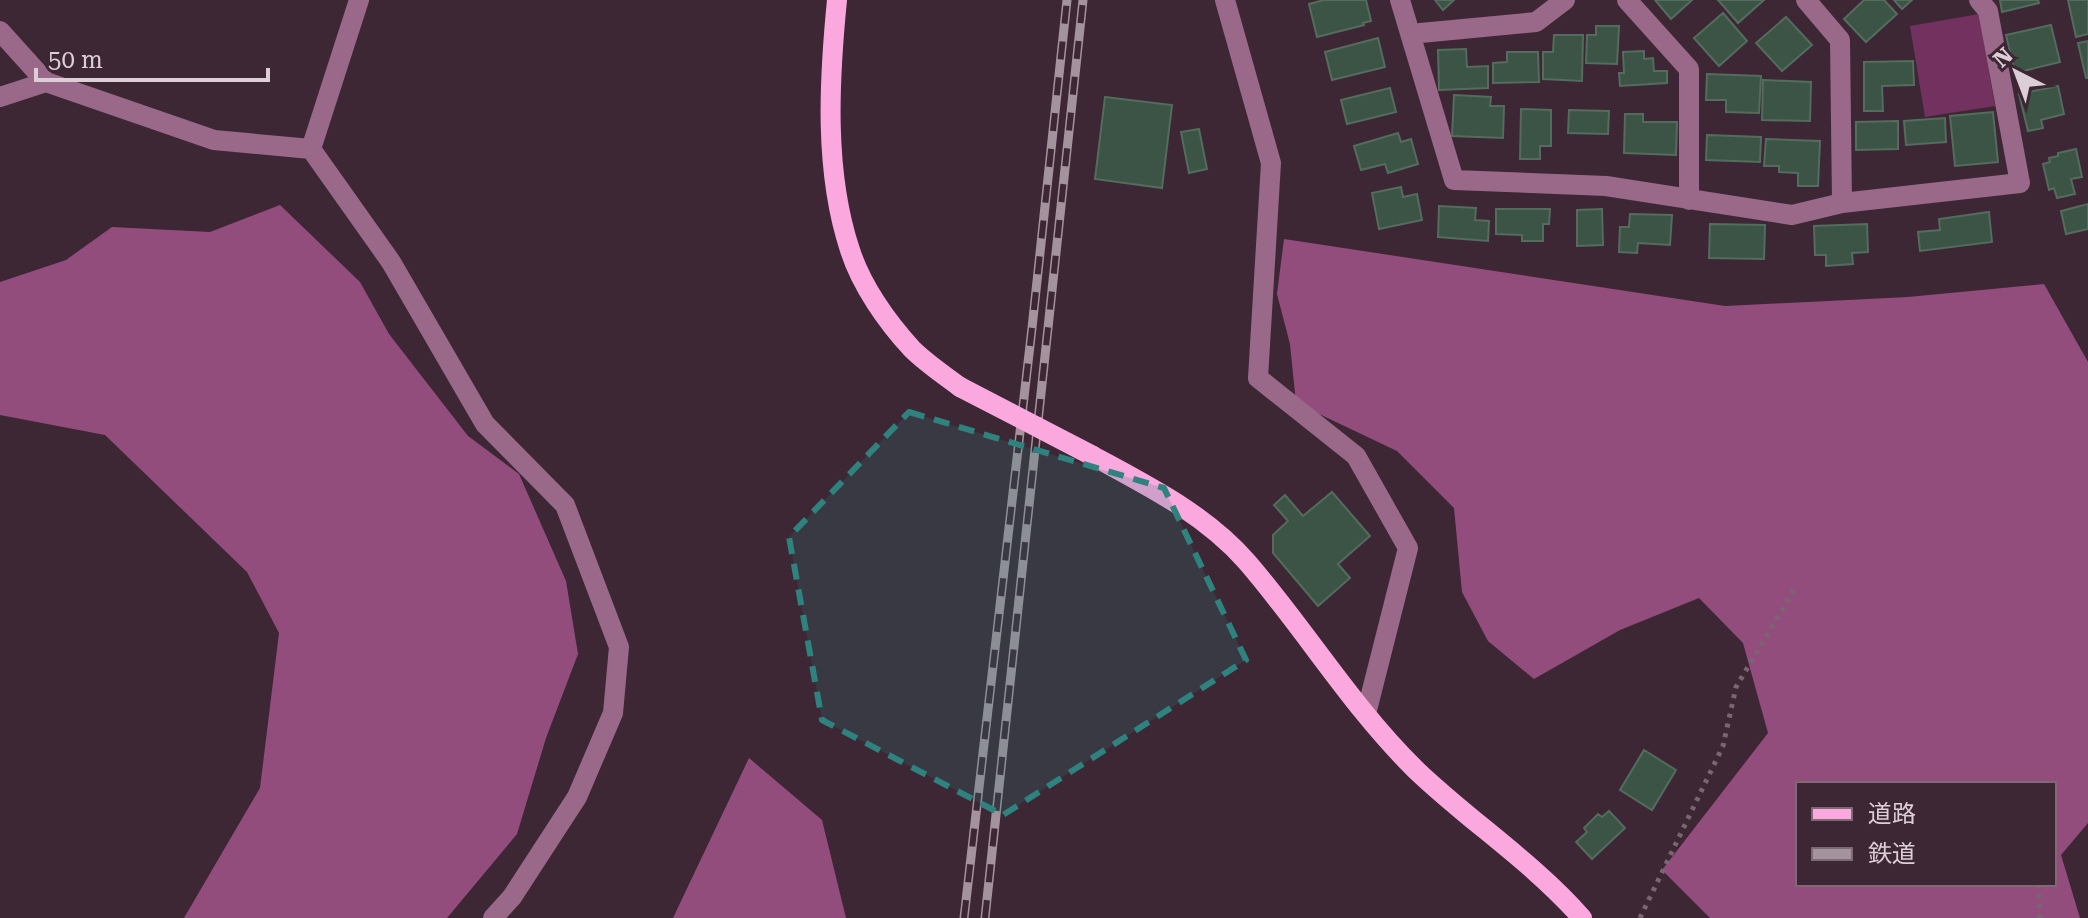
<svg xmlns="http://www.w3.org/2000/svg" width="2088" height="918" viewBox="0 0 2088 918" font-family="'Roboto Serif','Noto Sans JP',serif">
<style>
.green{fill:#72315f}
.forest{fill:#934d7d;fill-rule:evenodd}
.building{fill:#3c5445;stroke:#536c5d;stroke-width:2}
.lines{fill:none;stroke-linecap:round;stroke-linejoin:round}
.path{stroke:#796672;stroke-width:5;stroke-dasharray:4 6;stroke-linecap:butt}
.minor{stroke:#9a6989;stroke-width:20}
.major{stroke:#faa8de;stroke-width:20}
.rail-casing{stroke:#a4939d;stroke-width:9}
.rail{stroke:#3d2735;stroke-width:6;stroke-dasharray:18;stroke-linecap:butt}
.major-bridge{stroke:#faa8de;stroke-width:20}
.marked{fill:#2e837e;fill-opacity:0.2;stroke:#2e837e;stroke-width:6;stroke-dasharray:16 10;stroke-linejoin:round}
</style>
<rect width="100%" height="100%" fill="#3d2735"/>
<path class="green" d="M 1979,14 L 1995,106 L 1925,117 L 1910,26 Z"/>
<path class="forest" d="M 280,205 L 360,282 L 389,334 L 468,436 L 519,474 L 566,581 L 578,654 L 546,738 L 517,834 L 447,918 L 184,918 L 260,788 L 279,633 L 247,572 L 105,435 L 0,415 L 0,282 L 66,260 L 112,227 L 210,232 Z
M 1284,239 L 1725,306 L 1908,297 L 2044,284 L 2088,362 L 2088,823 L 2061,855 L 2080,918 L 1710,918 L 1662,870 L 1768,733 L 1743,643 L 1699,598 L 1620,630 L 1534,679 L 1488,641 L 1462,592 L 1454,508 L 1397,451 L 1296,403 L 1290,344 L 1277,294 ZM 1798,784 L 2054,784 L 2054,884 L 1798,884 Z
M 749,758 L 822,820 L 846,918 L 673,918 Z"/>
<path class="building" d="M 1324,0 L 1366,0 L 1371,21 L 1363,23 L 1364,25 L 1317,37 L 1309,4 Z
M 1435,0 L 1454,0 L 1443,10 Z
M 1655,0 L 1692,0 L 1671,19 Z
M 1718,0 L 1764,0 L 1738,23 Z
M 1864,0 L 1884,0 L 1897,14 L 1866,42 L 1844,19 Z
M 1894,0 L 1912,0 L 1902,9 Z
M 2000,0 L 2038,0 L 2039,3 L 2002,12 Z
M 2068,0 L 2088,0 L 2088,34 L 2076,37 Z
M 1723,13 L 1747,41 L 1719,66 L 1694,38 Z
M 1786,17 L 1812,45 L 1782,71 L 1756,43 Z
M 2051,25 L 2060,62 L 2015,73 L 2006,35 Z
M 1596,26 L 1619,26 L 1617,64 L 1586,63 L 1587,35 L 1596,35 Z
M 1554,35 L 1583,35 L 1582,81 L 1543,79 L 1543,52 L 1553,52 Z
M 1378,38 L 1385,67 L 1332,80 L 1325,52 Z
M 2088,41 L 2088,78 L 2086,78 L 2078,43 Z
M 1466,49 L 1467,67 L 1488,66 L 1488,88 L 1439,90 L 1438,50 Z
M 1644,51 L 1644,59 L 1653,58 L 1654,71 L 1667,71 L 1667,83 L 1620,86 L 1619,73 L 1624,73 L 1623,52 Z
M 1507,52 L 1538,52 L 1539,82 L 1493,83 L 1493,63 L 1507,62 Z
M 1913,61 L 1914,85 L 1882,86 L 1883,111 L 1864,111 L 1864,62 Z
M 1707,74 L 1761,76 L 1759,113 L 1726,112 L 1726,100 L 1706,100 Z
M 1763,80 L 1811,82 L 1810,121 L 1762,120 Z
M 2058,86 L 2064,114 L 2041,120 L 2043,128 L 2028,131 L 2019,94 Z
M 1390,88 L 1396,112 L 1347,124 L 1341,100 Z
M 1454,95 L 1491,97 L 1490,106 L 1504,106 L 1503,138 L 1452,136 Z
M 1105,97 L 1172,105 L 1162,188 L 1095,179 Z
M 1521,109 L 1551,110 L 1551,146 L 1540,146 L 1540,159 L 1520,159 Z
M 1569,110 L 1609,111 L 1608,134 L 1568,133 Z
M 1993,112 L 1998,162 L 1955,166 L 1950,116 Z
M 1625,114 L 1643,114 L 1643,122 L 1677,122 L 1676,155 L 1624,153 Z
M 1945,118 L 1946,142 L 1906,145 L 1904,121 Z
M 1898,121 L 1898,149 L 1856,150 L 1856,122 Z
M 1199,129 L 1207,169 L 1189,173 L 1181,132 Z
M 1398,133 L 1401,142 L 1411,139 L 1418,164 L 1388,173 L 1385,164 L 1361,170 L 1354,146 Z
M 1707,135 L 1761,137 L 1760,162 L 1706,160 Z
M 1766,139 L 1820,141 L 1818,186 L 1798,186 L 1798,173 L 1779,172 L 1779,166 L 1764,166 Z
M 2076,149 L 2082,177 L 2071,179 L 2075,194 L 2057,198 L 2054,188 L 2049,190 L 2043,164 L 2050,162 L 2049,158 L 2058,156 L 2058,153 Z
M 1401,187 L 1403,197 L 1417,194 L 1422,220 L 1379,229 L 1372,193 Z
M 2088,204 L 2088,229 L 2066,234 L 2061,211 Z
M 1439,206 L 1476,208 L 1475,220 L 1489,221 L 1488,241 L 1438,237 Z
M 1496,209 L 1550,209 L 1549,224 L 1543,224 L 1543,241 L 1522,241 L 1522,235 L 1496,234 Z
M 1602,209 L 1603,245 L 1577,246 L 1577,210 Z
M 1989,212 L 1992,242 L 1920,251 L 1918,232 L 1940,230 L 1939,219 Z
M 1630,214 L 1672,215 L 1670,245 L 1638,243 L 1637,253 L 1619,252 L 1620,227 L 1629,227 Z
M 1710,224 L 1765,225 L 1764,259 L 1709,258 Z
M 1867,224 L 1868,252 L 1852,253 L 1853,264 L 1826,266 L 1826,255 L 1815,255 L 1814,226 Z
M 1332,492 L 1370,536 L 1338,564 L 1350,578 L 1318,606 L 1273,553 L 1273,535 L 1288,521 L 1274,505 L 1285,495 L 1303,516 Z
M 1644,750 L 1676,770 L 1652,810 L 1620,790 Z
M 1609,811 L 1625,828 L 1592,859 L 1576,842 L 1587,832 L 1584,828 L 1598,814 L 1602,817 Z"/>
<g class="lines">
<path class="path" d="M 2035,782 L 2035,784
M 2038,884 L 2040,918
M 1640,918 L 1723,746 L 1736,687 L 1794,590"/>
<path class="minor" d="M 1225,0 L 1271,163 L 1258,378 L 1356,456 L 1408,548 L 1366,714
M 1400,0 L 1454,180 L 1606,186 L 1792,215 L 1842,203
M 1627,0 L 1689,69 L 1689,200
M 1806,0 L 1840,40 L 1842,203 L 2020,183 L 1988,11 L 1979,0
M 0,31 L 46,82 L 214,140 L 311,149
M 1410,34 L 1536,22 L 1565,0
M 0,97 L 46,82
M 311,149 L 391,262 L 485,424 L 565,505 L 619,647 L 613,713 L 577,797 L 512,897 L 493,918
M 311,149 L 359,0"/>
<path class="major" d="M 837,0 C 829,81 824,172 850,250 C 861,285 887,322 912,349 C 926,363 944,375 960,387
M 1093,456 C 1148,486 1205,514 1247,562 C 1305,629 1351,706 1415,769 C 1469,821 1533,862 1582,918"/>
<defs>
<path id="rail" d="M 964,918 L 1032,328 L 1067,0
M 985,918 L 1083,0"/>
</defs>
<use href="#rail" class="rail-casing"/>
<use href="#rail" class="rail"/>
<path class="major-bridge" d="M 960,387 L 1093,456"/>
</g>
<path class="marked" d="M 909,412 L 1164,488 L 1246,660 L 1003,815 L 822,720 L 789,537 Z"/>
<rect x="1796" y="782" width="260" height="104" fill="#3d2735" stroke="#7d6a75" stroke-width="2"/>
<rect x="1812" y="808" width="40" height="12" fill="#faa8de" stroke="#7d6a75" stroke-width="2"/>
<text x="1868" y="822" font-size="24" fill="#dcced6">道路</text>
<rect x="1812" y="848" width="40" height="12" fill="#a4939d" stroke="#7d6a75" stroke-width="2"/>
<text x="1868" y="862" font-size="24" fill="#dcced6">鉄道</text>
<g transform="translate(2016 72) rotate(318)" stroke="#3d2735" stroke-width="6" paint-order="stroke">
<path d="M0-6L14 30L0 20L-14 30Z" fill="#dcced6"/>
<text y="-12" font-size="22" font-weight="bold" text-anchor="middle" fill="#dcced6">N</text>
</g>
<path d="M36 68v12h232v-12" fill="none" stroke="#dcced6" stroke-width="4"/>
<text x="48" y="68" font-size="24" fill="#dcced6" stroke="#3d2735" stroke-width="6" paint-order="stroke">50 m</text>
</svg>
